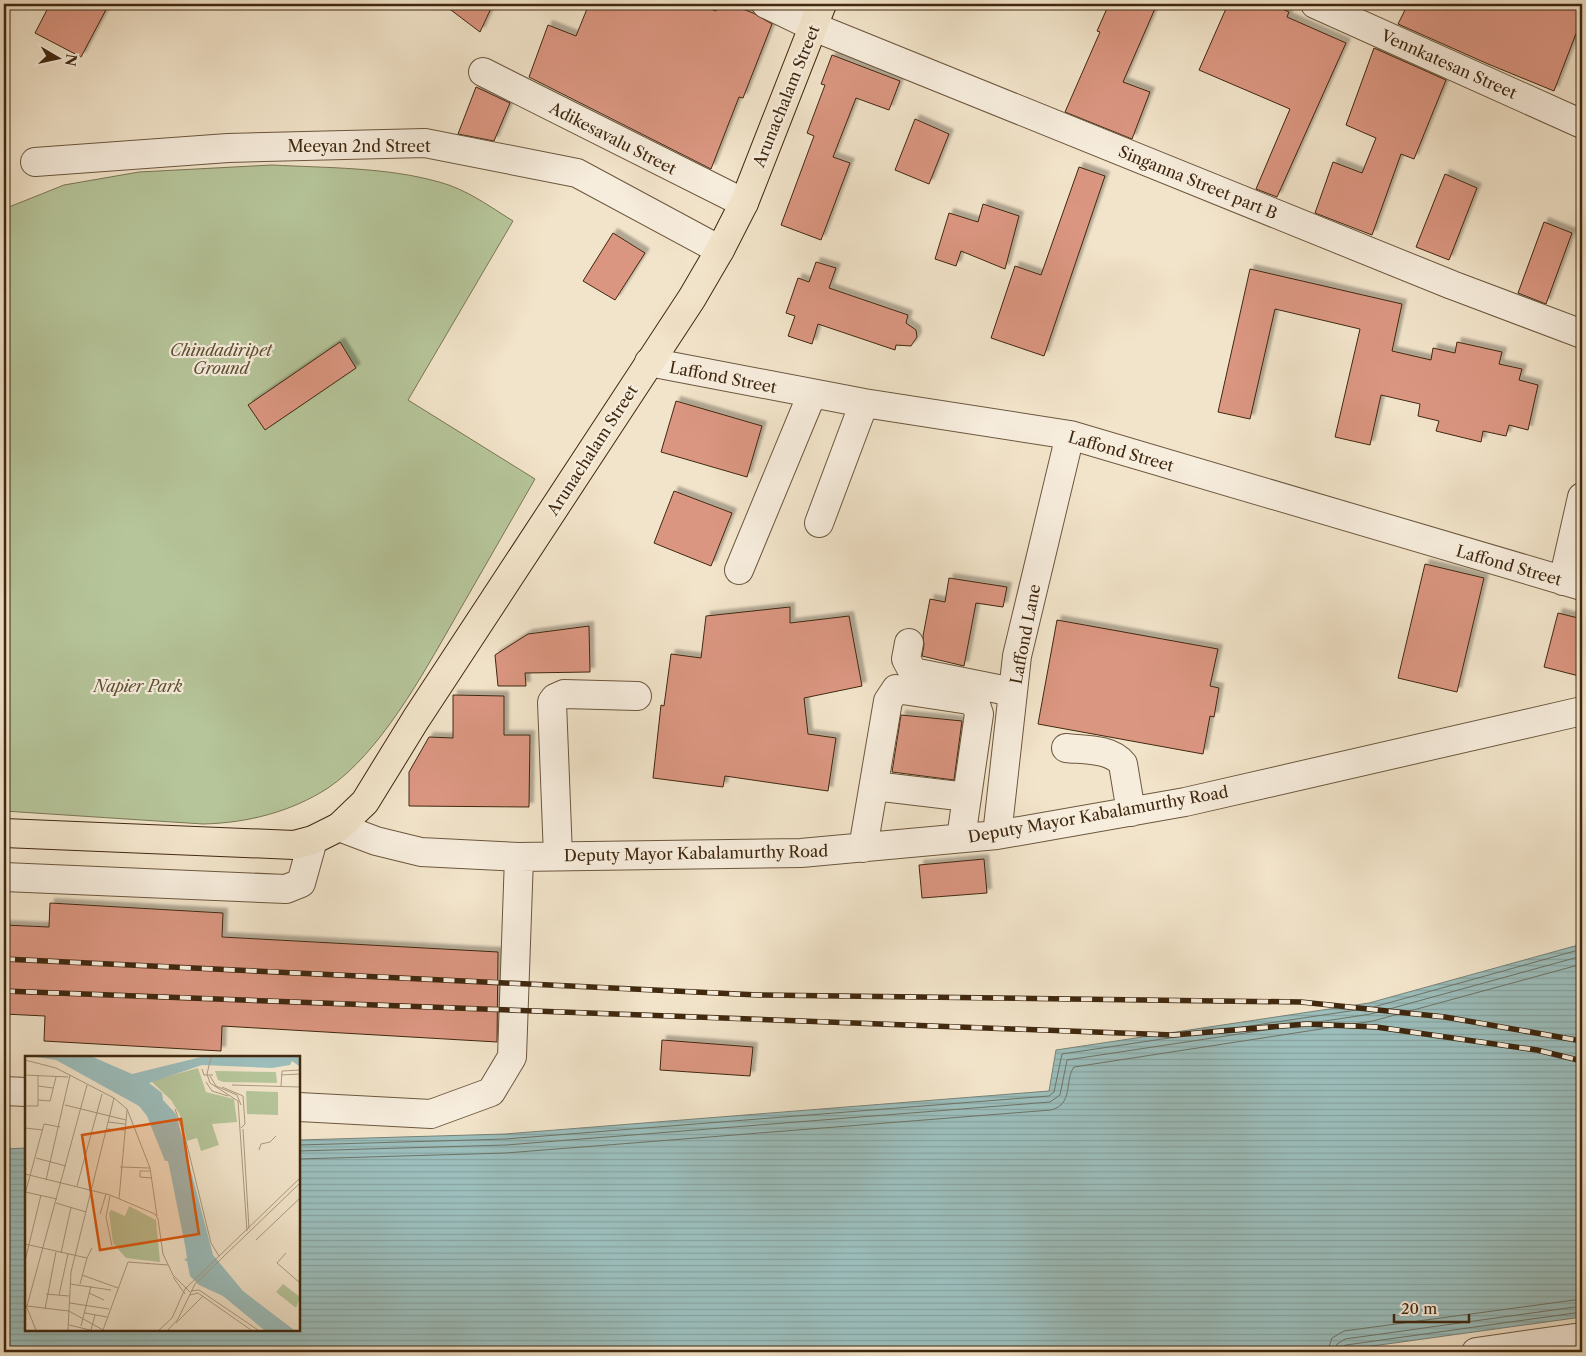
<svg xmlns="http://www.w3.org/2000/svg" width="1586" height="1356" viewBox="0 0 1586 1356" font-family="'Libre Caslon Text',serif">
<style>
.green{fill:#b6c59a;stroke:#7b7654}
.water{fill:url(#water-rules);stroke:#778277}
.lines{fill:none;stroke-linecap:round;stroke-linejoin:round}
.shore{stroke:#6e7366;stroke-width:1}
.building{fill:#db9681;stroke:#40280f;filter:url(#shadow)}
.minor-casing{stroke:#6c573e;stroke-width:30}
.major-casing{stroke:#40280f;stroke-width:30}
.minor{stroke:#f7eddd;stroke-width:28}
.major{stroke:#f2e4ca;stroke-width:28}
.rail-casing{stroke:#40280f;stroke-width:5.5}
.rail{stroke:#f7eddd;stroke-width:4;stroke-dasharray:11;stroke-linecap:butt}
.labels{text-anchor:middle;stroke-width:4.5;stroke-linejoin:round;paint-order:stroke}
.street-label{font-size:16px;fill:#40280f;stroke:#f7eddd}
.park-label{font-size:16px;font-style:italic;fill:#5e4f32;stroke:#f7eddd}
.inset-road{fill:none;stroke:#ab997f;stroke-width:1}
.view{fill:#e0570c;fill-opacity:0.15;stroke:#e0570c;stroke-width:2.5}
.inset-edge{fill:none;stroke:#40280f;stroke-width:2.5}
</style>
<defs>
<pattern id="water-rules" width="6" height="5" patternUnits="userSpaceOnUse" patternTransform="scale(1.25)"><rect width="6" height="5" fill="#9cbebc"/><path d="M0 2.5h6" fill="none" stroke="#87a3a0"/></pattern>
<filter id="shadow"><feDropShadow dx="4.5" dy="-4.5" stdDeviation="1" flood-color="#0004"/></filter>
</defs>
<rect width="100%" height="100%" fill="#f2e4ca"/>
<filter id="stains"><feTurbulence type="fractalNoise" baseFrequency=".004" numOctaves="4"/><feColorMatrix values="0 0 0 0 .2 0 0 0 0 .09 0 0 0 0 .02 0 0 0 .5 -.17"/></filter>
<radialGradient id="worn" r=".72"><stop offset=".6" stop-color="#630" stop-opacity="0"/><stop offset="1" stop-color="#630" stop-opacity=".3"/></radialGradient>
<path class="green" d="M 272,165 C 327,168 386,167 439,182 C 466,189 489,206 513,221 L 408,400 L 535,479 C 508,526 481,573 454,620 C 423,674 380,753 328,788 C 291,812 247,823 203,824 L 4,811 L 4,209 L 64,185 L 139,172 Z"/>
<path class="water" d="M 1582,944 L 1582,1317 L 1329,1352 L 4,1352 L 4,1149 L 26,1148 L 26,1330 L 299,1330 L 299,1140 L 505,1134 L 1049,1091 L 1056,1050 L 1369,1003 Z"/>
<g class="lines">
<path class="shore" d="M 299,1145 L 506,1139 L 1049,1096 L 1054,1092 L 1062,1054 L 1370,1008 L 1582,949
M 299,1151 L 506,1145 L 1050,1102 L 1060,1095 L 1067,1060 L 1371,1014 L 1582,956
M 299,1159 L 506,1153 L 1051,1110 C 1074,1104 1064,1081 1074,1067 L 1373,1021 L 1582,964
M 1327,1352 L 1332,1338 L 1344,1331 L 1582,1299
M 1335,1352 L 1337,1344 L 1345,1339 L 1582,1306
M 1341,1352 L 1342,1347 L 1346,1345 L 1582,1312"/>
</g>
<path class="building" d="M 50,4 L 109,4 L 81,57 L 35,33 Z
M 443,4 L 493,4 L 480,32 Z
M 589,4 L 608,4 L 623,10 L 625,4 L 697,4 L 716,11 L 719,4 L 730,4 L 753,13 L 772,24 L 743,98 L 739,97 L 711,169 L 529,77 L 548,25 L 576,36 Z
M 1109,4 L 1157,4 L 1123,82 L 1150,92 L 1132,139 L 1065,112 L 1100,32 L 1097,31 Z
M 1228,4 L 1271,4 L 1289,12 L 1287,17 L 1346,43 L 1277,197 L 1256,189 L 1290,109 L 1199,70 Z
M 1408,4 L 1582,4 L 1582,18 L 1554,91 L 1488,64 L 1398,24 Z
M 1374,48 L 1446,80 L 1414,159 L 1401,154 L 1372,235 L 1315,213 L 1333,162 L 1362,173 L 1376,138 L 1346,125 Z
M 832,55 L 900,81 L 889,110 L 856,98 L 833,157 L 850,163 L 821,240 L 781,225 L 814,136 L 807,133 L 825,85 L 821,84 Z
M 476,87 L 510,103 L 494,141 L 458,134 Z
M 915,119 L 949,134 L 929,184 L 895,170 Z
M 1079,167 L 1105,176 L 1044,356 L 991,338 L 1015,266 L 1041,275 Z
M 1445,174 L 1477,188 L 1449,260 L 1416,247 Z
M 983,204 L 1019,216 L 1005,269 L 961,251 L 956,266 L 935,259 L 949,213 L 978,222 Z
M 1544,222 L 1572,233 L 1546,304 L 1518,293 Z
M 613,233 L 645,253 L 615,300 L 583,281 Z
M 816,262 L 836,268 L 829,288 L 908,315 L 906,323 L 916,330 L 917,337 L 911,346 L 896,345 L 895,350 L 818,324 L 812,344 L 788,336 L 795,316 L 786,313 L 798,278 L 809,282 Z
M 1250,269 L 1402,304 L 1392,351 L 1431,360 L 1433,348 L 1455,353 L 1457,342 L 1502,352 L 1499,364 L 1522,369 L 1519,380 L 1538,385 L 1528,430 L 1509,425 L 1506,436 L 1483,431 L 1481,442 L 1436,431 L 1439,421 L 1418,416 L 1420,404 L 1381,395 L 1370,445 L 1335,437 L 1360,329 L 1275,309 L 1250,419 L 1218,412 Z
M 340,342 L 356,368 L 265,430 L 248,405 Z
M 676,401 L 762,426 L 747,477 L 661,452 Z
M 674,491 L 732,513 L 711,566 L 654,543 Z
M 1425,564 L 1484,578 L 1457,692 L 1398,678 Z
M 949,578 L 1007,587 L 1003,607 L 976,603 L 964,666 L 922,656 L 924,645 L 923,636 L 930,599 L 945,602 Z
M 790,607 L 790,623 L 849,616 L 862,686 L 804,698 L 808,734 L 836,738 L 828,791 L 725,776 L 723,787 L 653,778 L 661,705 L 664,706 L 671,654 L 701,658 L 706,616 Z
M 1558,613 L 1582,619 L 1582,664 L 1579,676 L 1544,667 Z
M 1057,620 L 1218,649 L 1210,686 L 1219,688 L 1214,717 L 1210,716 L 1203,754 L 1038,724 Z
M 589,626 L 590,672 L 525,673 L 526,686 L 498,686 L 495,655 L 528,634 Z
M 453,695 L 504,696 L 504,735 L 530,735 L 529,807 L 409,806 L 409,772 L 429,737 L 453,738 Z
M 901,715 L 962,721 L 954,780 L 892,772 Z
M 984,859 L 987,893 L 922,898 L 919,865 Z
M 50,903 L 223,913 L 222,937 L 498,952 L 497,1042 L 222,1026 L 221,1051 L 44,1041 L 45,1016 L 4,1014 L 4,925 L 49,927 Z
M 662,1040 L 753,1047 L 750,1076 L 660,1070 Z"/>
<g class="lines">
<defs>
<path id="minor" d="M 766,4 L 814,27 L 1452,285 L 1582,334
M 1315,4 L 1582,124
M 483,72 L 744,203
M 35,162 L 228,148 L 425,143 L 577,173 L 720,250
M 649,362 L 864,403 L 1070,435 L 1582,586
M 819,523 L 864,403
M 739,570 L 812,394
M 1563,581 L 1582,497
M 909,643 L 906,659 L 913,672 L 1013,692
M 1066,748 C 1084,750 1111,748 1123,764 L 1131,812
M 874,786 L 967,797
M 339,827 L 376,841 L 421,852 L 519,857 L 801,853 L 997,835 L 1185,802 L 1582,711
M 997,835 L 1017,656 L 1070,435
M 863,848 L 888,701 L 896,689 L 969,700 L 976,705 L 979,714 L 961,838
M 558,856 L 552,702 L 555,698 L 564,694 L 637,696
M 4,877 L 286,889 L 301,883 L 313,840
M 4,1091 L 26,1092
M 299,1107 L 431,1114 L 491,1092 L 512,1057 L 519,857
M 1476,1352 L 1582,1337"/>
<path id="major" d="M 4,833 L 294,845 L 313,840 L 339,827 L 365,802 L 416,719 L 692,298 L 720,250 L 744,203 L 822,4"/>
</defs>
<use href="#minor" class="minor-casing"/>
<use href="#major" class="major-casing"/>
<use href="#minor" class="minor"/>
<use href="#major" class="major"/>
<defs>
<path id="rail" d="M 4,959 L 758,995 L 1301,1002 L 1445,1017 L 1582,1041
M 4,991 L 1173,1035 L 1307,1024 L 1376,1027 L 1537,1050 L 1582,1061"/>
</defs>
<use href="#rail" class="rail-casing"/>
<use href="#rail" class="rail"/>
</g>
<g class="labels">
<g class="street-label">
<text transform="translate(1449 64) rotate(24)" y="6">Vennkatesan Street</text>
<text transform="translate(786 96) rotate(-68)" y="6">Arunachalam Street</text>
<text transform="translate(613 138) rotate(27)" y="6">Adikesavalu Street</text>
<text x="359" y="152">Meeyan 2nd Street</text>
<text transform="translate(1198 182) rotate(22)" y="6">Singanna Street part B</text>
<text transform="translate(723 377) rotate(11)" y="6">Laffond Street</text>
<text transform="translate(592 450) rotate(-57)" y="6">Arunachalam Street</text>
<text transform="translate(1121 451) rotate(16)" y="6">Laffond Street</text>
<text transform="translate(1509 565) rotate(16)" y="6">Laffond Street</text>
<text transform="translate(1025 634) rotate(-79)" y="6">Laffond Lane</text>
<text transform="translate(1098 814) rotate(-10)" y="6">Deputy Mayor Kabalamurthy Road</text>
<text transform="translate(696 853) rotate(-1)" y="6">Deputy Mayor Kabalamurthy Road</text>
</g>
<g class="park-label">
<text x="221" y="356">Chindadiripet<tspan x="221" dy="18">Ground</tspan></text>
<text x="138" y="692">Napier Park</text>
</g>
</g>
<g transform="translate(25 1056)">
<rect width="275" height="275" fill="#f2e4ca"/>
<path d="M 221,35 L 253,36 L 253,59 L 222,58 ZM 104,150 L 131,164 L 135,206 L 101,202 L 88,187 L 84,157 L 86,154 L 100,160 ZM 258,228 L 275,241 L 271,252 L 251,236 Z" fill="#b6c59a"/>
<path d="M 173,12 L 181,36 L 209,43 L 212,66 L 187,68 L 194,89 L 176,95 L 172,82 L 162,85 L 155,59 L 146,44 L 126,25 ZM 190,15 L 251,16 L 252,27 L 198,26 L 193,24 Z" fill="#b6c59a"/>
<path d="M 11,1 L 68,1 L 107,18 L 176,1 L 275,1 L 274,10 L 267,5 L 265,9 L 247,12 L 177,9 L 124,27 L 137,37 L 138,44 L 151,58 L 188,199 L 218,235 L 269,274 L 239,274 L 198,240 L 174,229 L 165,220 L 162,205 L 159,204 L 162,202 L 160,189 L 143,105 L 140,105 L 122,60 L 114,50 L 31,4 Z" fill="#9cbebc"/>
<path class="inset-road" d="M 186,1 L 182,18 L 185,27 L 213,45 L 222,175M 0,4 L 31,12 L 89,42 L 102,53 L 125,112 L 132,160M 177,13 L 179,19 L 188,19M 0,19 L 43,21M 13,19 L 13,44M 256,19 L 275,18M 185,20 L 191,30 L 212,39 L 216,49M 181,26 L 187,35 L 203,40M 62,29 L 2,250 L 44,255 L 78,274M 207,29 L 275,31M 13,30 L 28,32M 197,31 L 218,40 L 220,68 L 216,72M 256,31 L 257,15 L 275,14M 40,49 L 101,64M 0,50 L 13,50 L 13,44 L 25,45 L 31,21M 150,53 L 160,81 L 186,187 L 194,200M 83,66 L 100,68M 0,72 L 18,74M 82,73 L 100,74M 218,73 L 224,173M 234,94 L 236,88 L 245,86 L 251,80M 11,102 L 41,110M 95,111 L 125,112M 125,115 L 115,115 L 115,121 L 127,122M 0,118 L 85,139 L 130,158 L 133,163 L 138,198 L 148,219 L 165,236M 21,124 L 45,19M 52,130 L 77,38M 0,136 L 32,143M 0,138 L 19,68 L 35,71M 85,140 L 81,161 L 87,190M 94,143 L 102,54M 31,147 L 61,156M 75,158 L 81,138M 231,184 L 275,142M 0,188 L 62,202 L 67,192M 36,197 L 46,151M 261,197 L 252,207 L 275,227M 0,205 L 16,139M 57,219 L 93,232M 148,221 L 160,238M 45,228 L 86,234M 55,228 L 62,202M 166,235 L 174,234 L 233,274M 64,237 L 79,244M 21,238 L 44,240M 34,239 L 43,198M 165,239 L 173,237 L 226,274M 0,247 L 11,274M 45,247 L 84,253M 20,253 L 31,196M 60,257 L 82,261M 151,267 L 178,240M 44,269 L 65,274M 56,270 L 66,230M 43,274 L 46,216 L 89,42M 66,274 L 70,259M 78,274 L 103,206 L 143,209M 134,274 L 147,262 L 160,233 L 275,122M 143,274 L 153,263 L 170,228 L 275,127"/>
<path class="view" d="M 156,63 L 174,178 L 75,194 L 57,79 Z"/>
<rect width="275" height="275" class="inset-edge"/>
</g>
<rect width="1586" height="1356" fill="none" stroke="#f2e4ca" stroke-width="20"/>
<rect x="5" y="5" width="1576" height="1346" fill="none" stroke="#40280f" stroke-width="2.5"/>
<rect x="10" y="10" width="1566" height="1336" fill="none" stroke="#40280f"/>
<g transform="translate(58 58) rotate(99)" stroke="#f7eddd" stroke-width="4" paint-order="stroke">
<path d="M0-4L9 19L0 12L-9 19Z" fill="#40280f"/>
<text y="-8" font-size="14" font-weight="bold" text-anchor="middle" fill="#40280f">N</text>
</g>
<path d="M1394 1314v8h75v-8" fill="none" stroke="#40280f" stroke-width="2.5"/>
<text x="1401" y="1314" font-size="15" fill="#40280f" stroke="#f7eddd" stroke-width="4" paint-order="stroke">20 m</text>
<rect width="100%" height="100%" filter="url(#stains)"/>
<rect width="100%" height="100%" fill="url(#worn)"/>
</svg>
